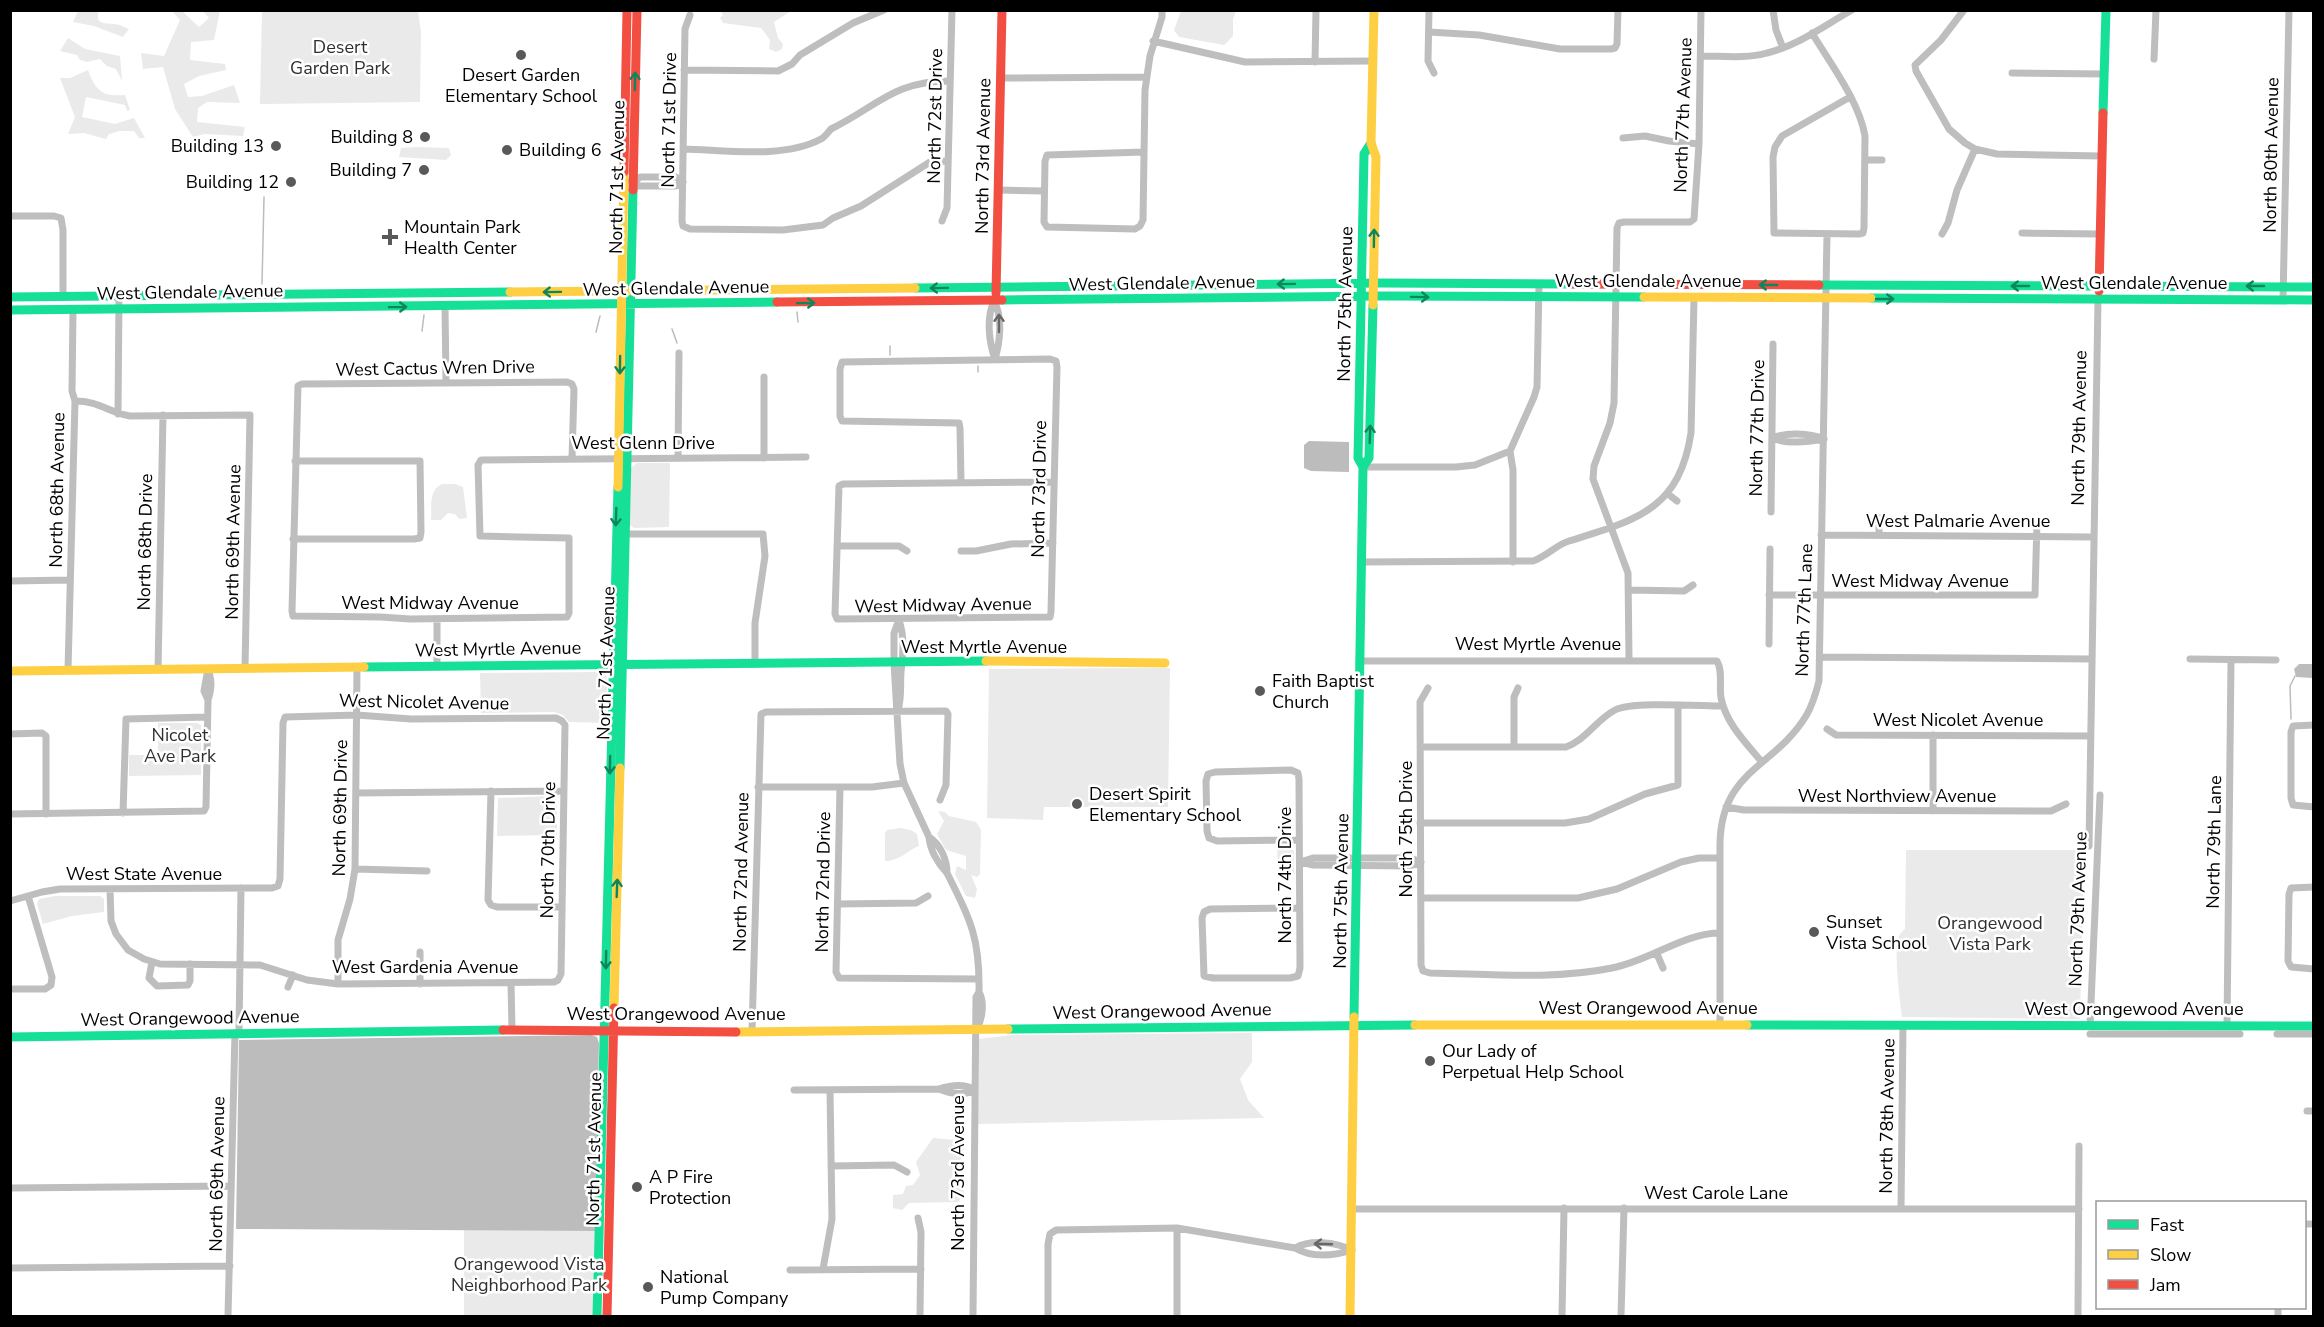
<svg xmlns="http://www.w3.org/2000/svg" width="2324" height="1327" viewBox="0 0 2324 1327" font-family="'Nunito Sans',sans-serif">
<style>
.green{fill:#eaeaea}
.water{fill:#bcbcbc}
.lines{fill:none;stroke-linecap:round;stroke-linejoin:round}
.stream{stroke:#bcbcbc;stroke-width:1.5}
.canal{stroke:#bcbcbc;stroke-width:7}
.street{stroke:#bebebe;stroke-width:7}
.fast{stroke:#16e098;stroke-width:9}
.slow{stroke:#ffcf43;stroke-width:9}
.jam{stroke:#f24e42;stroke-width:9}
.oneway{stroke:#0d865b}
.oneway2{stroke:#686868}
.poi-dot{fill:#595959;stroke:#fff;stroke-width:2}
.labels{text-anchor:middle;stroke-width:5;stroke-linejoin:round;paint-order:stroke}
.park-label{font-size:18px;fill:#2f2f2f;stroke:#fff}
.poi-label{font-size:18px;fill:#000;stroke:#fff;text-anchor:start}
.street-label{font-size:18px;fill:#000;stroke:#fff}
</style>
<rect width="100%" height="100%" fill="#fff"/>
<path class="green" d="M 720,10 L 791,11 L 774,22 L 778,38 L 783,44 L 782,49 L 776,52 L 769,49 L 770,40 L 761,28 L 723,23 L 720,18 L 723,15 Z
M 78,11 L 99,11 C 95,24 103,23 114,24 C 119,24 124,27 129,29 L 123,37 L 94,26 L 73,22 Z
M 172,11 L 182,11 L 199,27 L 209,18 L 203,11 L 220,11 L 214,40 L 191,42 L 190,60 L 225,64 L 226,70 L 199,76 L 184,84 L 188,97 L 202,96 L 234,85 L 240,103 L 207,102 L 198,108 L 197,122 L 245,127 L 243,136 L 204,134 L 193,137 L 175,109 L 163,67 L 143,69 L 141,53 L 164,56 L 180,20 Z
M 262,11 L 418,11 L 421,32 L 420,102 L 260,104 Z
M 1181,11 L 1236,11 L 1233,19 L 1233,36 L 1224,45 L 1179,37 L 1174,30 Z
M 68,38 L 85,49 L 120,56 L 122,81 L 116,69 L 107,66 L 100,59 L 87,62 L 80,60 L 77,55 L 60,51 Z
M 88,70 C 96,91 102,97 125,95 L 130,110 L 127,111 L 125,105 L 86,97 L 82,117 L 115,124 L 134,118 L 145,138 L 139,138 L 134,131 L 120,131 L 109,134 L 106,139 L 84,133 L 68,134 L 75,117 L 60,78 L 70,78 Z
M 416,147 L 449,148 L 451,155 L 446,160 L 399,157 L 401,148 Z
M 637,463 L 670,463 L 669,527 L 634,528 L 630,525 L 631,468 Z
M 442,484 L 455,484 L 463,487 L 467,518 L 459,519 L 455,514 L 448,513 L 441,520 L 431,520 C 432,508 428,490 442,484 Z
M 1170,668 L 1168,807 L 1044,807 L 1043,820 L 987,818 L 989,669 Z
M 597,672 L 606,675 L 607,680 L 607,723 L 569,722 L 563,715 L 554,712 L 481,713 L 480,673 Z
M 158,723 L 197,723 L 201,725 L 201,775 L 129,776 L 129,755 L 158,755 Z
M 552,796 L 556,798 L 557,801 L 557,835 L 497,836 L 498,798 Z
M 938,811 L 945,812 L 949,816 L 976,822 L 981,830 L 980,874 L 977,877 L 971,875 L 977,889 L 975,898 L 966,896 L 955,874 L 957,866 L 966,870 L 966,856 L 946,850 L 937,834 L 944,821 Z
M 900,828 L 911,830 L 917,834 L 919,846 C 906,851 900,861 885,861 L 885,833 L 887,830 Z
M 1277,846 L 1288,846 L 1294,851 L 1294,874 L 1278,874 Z
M 1906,850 L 2084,850 L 2080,1019 L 1902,1017 C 1900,1001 1893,949 1899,936 C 1900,933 1903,931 1905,929 Z
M 100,896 L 104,899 L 104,912 L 72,916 L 43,924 L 37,904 L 39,899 L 55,896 Z
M 1252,1033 L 1252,1062 L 1240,1079 L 1248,1100 L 1264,1118 L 978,1124 L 979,1039 L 1011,1035 Z
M 933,1138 L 955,1140 L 964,1148 L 960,1162 L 964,1194 L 958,1202 L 909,1203 L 902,1210 L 893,1208 L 893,1195 L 903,1194 L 906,1186 L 913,1185 L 920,1175 L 916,1162 Z
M 464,1230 L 595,1231 L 593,1316 L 464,1316 Z"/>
<path class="water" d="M 1309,441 L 1349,442 L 1349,472 L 1311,471 L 1304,468 L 1304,445 Z
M 2299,664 L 2313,664 L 2313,678 L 2296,677 L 2294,669 Z
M 592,1035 L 597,1037 L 599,1043 L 595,1231 L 236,1229 L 239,1040 Z"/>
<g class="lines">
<path class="stream" d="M 262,284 L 264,197
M 797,312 L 798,322
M 672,329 L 677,343
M 422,331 L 424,315
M 596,332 L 600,316
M 890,346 L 890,355
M 978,366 L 978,372
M 2291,719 L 2290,686 L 2295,676"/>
<path class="canal" d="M 2090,1034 L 2240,1034
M 2277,1034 L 2314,1034"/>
<path class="street" d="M 1429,10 L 1428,61 L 1434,73
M 1773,10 L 1776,30 L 1783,48
M 1964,10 L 1941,40 L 1915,65 L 1916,71 L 1949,129 L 1965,143 L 1975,149 L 1997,154 L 2101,156
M 690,15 L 685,29 L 682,221 L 683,226 L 690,229 L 783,230 L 823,225 L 833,218 L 861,206 L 930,162 L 948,161
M 1429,32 L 1479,35 L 1560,49 L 1611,49 L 1615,48 L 1617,44 L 1618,10
M 1812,33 C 1830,63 1859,101 1865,136 L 1864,228 L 1863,233 L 1859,234 L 1774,233 L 1773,157 L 1775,147 L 1782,136 L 1850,97
M 1153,41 L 1245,62 L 1372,61
M 1701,56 C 1722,56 1746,59 1767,53 C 1797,46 1825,25 1852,10
M 2154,59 L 2156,10
M 1315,62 L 1316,10
M 684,70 L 778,71 L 792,64 L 800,55 L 853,23 L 884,10
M 2012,73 L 2104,74
M 1001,78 L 1147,77
M 1623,138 L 1645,136 L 1669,141 L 1699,144
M 684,149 C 725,150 784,159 821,139 C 825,137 828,132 831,129 C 878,106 893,81 950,81
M 1144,152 L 1047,155 L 1045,161 L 1044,222 L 1047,227 L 1135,229 L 1140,226 L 1143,220 L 1145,90 L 1150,56 L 1162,17 L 1162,10
M 1865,160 L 1882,160
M 631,181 L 639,186 L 676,186 L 683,182
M 634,182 L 640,177 L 676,177 L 683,182
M 999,190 L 1044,191
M 10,216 L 54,216 L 61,218 L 63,230 L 63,297
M 942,221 L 947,208 L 952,10
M 2022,233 L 2100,234
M 1942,234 L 1948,223 L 1957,190 L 1975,149
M 2283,300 L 2289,10
M 994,301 C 986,318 989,342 995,359
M 994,301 C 1003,317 1000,342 995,359
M 445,306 L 446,383
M 75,401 C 100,401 107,412 130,416 L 250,415 L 245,668
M 118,414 L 119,296
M 1772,438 C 1787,432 1809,433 1824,439
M 1772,438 C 1786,444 1808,442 1824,439
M 678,458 L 679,353
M 764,458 L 764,377
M 572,459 L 574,389 L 572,384 L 567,382 L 302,384 L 298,386 L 292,611 L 293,616 L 381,617 L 410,619 L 567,617 L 569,613 L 569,538 L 480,536 L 478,465 L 481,460 L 806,457
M 1363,467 L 1456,467 L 1475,465 L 1510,451
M 961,482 L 960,428 L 959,423 L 842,421 L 840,416 L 840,369 L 842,362 L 1050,359 L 1056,361 L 1057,367 L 1051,612 L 1050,617 L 837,619 L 835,614 L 839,486 L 843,484 L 1054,482
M 1668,494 L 1677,501
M 1771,512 L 1773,344
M 626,534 L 763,534 L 765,556 L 755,623 L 755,664
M 1821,535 L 2093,537
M 1879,535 L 1879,518
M 293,539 L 414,539 L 420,538 L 421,532 L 420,461 L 295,461
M 837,546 L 899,546 L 907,551
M 961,551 L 976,551 L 1011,544 L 1053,543
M 1361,562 L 1533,561 C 1547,556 1556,545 1569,541 C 1635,520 1679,511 1691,433 L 1694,298
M 1513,562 L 1513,470 L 1510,451 L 1534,397 L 1537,387 L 1539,284
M 10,581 L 70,580
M 1629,590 L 1684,591 L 1693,585
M 1769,595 L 2035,595 L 2037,521
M 899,620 L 894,633 L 894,663 L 900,764 L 904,783 L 929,837 C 930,850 938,864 947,873 C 971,921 980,938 979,992 C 985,1003 982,1019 977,1029
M 1769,644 L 1770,549
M 1820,657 L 2092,659
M 1629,659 L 1628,573 L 1593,479 L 1594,466 L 1610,423 L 1614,403 L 1617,228 L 1619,223 L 1624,222 L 1690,222 L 1694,219 L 1699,144 L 1701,10
M 2190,659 L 2276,660
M 1359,661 L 1717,661 C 1723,671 1719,686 1721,698 C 1726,723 1745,742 1761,761
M 437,667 L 437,619
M 68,670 L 75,401 L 72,391 L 73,310
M 158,670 L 163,415
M 1428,688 L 1420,702 L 1421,965 L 1423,971 L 1430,973 C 1490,974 1553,980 1612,968 C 1649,961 1684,933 1720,933
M 208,700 L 204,691 L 208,669
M 898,710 C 902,697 900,686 901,672 C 903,654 905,638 899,620
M 2314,725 L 2293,726 L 2291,732 L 2291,798 L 2293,805 L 2314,807
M 1827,729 L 1836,735 L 2090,736
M 10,734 L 42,733 L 46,736 L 46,814
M 1421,747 L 1566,747 C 1586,740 1596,720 1615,710 C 1632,701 1700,706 1723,706
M 1514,747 L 1514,697 L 1518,688
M 758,787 L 872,787 L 904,783
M 840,787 L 836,972 L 839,978 L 979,979
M 491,791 L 488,900 L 491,905 L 497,907 L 562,907
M 356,793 L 564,791
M 1726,807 L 1744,810 L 2051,811 L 2066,804
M 1933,811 L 1933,735
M 123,813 L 126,719 L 207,717
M 10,814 L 204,811 L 206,807 L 208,700 C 212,688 212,681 208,669
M 1420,823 L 1565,823 L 1589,819 L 1645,794 L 1678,785 L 1678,706
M 929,837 C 941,845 947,860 947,873
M 1299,840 L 1217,841 L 1209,838 L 1207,831 L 1206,781 L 1208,774 L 1215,772 L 1291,770 L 1298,773 L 1299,779 L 1300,968 L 1298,976 L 1290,978 L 1213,978 L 1204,976 L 1202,918 L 1204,912 L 1210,909 L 1299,908
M 2089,846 L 2098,300
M 1300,862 L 1313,858 L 1410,858 L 1421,862
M 1301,862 L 1313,865 L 1410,866 L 1421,862
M 355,869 L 427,871
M 2314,887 L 2291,888 L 2289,894 L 2288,961 L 2291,967 L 2314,969
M 1421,898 L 1578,898 L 1617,889 L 1681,862 L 1699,858 L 1720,858
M 10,901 L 42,892 L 60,889 L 272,888 L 278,886 L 280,879 L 283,723 L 285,717 L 357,715 L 411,719 L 556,718 L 562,721 L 565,725 L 561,974 L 558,980 L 554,982 L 338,984 L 307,980 L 260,965 L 160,964 L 144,959 L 128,950 L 116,934 L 111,921 L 110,889
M 838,904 L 916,903 L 928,896
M 420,952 L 420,984
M 1657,954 L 1663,968
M 152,962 L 149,978 L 157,986 L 188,985 L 190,981 L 190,964
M 511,983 L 512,1030
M 338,984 L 338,940 L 350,899 L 355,869 L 357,667
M 288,987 L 293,975
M 10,989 L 45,989 L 51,985 L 52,977 L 28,896
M 1720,1025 L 1720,844 C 1721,770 1774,768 1806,716 C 1812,706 1816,693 1819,681 L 1827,234
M 2090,1026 L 2100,795
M 2227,1026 L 2231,660
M 752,1031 L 761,714 L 766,712 L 946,711 L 948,714 L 946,785 L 940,800
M 239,1033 L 241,888
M 939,1089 C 951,1094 963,1096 975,1090
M 794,1090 L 939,1089 C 951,1085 964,1083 975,1090
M 2307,1111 L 2314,1111
M 831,1166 L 894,1165 L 907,1172
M 10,1188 L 231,1186
M 1352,1209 L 2079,1209
M 1901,1209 L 1903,1025
M 918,1218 L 921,1232 L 920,1316
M 2304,1224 L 2314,1224
M 1177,1228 L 1177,1316
M 1295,1248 C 1311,1239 1335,1242 1352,1250
M 10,1268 L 230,1266
M 823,1269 L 832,1219 L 830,1090
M 790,1270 L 921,1269
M 228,1316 L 235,1033
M 973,1316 L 976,997 L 979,992
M 1048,1316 L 1048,1244 L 1050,1234 L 1056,1230 L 1177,1228 L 1295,1248 C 1312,1258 1333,1256 1352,1250
M 1562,1316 L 1564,1208
M 1621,1316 L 1624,1208
M 2078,1316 L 2079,1146
M 2278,1316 L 2278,1308"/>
<path class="fast" d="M 2103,113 L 2106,10
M 1819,285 L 2314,287
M 915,288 L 1381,283 L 1571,284
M 10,297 L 510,292
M 1871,298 L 2314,300
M 1002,300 L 1382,296 L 1644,297
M 10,310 L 777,302
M 1363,467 L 1358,458 L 1364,154 L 1371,143
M 364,667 L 986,661
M 620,768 L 633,190
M 1354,1017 L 1363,467 L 1369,458 L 1373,305
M 1747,1025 L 2314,1026
M 1008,1029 L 1415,1025
M 10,1037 L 503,1030
M 597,1316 L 618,487"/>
<path class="slow" d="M 510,292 L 915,288
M 1644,297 L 1871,298
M 1373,305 L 1376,157 L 1371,143 L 1374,10
M 618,487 L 624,172
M 986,661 L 1165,663
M 10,671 L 364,667
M 614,1008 L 620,768
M 1415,1025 L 1747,1025
M 736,1032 L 1008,1029
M 1350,1316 L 1354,1017"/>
<path class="jam" d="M 624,172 L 627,10
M 633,190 L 637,10
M 1571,284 L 1819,285
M 2099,291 L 2103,113
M 996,293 L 1002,10
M 777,302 L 1002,300
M 503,1030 L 736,1032
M 607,1316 L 614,1008"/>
</g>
<defs><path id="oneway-shaft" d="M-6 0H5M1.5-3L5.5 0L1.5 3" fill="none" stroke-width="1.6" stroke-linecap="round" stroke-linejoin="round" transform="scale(1.5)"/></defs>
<g class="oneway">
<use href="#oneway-shaft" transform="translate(635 81) rotate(-89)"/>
<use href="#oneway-shaft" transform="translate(1374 238) rotate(-89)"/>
<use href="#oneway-shaft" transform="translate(1286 284) rotate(179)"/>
<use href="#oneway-shaft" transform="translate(1768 285) rotate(-180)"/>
<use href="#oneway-shaft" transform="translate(2020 286) rotate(-180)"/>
<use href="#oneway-shaft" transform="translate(2255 286) rotate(-180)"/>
<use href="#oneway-shaft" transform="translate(939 288) rotate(179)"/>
<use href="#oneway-shaft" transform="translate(552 292) rotate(179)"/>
<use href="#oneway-shaft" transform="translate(1420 297) rotate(1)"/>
<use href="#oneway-shaft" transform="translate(1885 299)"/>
<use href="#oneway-shaft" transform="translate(806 303) rotate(-1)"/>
<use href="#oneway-shaft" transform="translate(398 307) rotate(-1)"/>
<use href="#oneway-shaft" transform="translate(620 365) rotate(91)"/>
<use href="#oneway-shaft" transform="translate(1370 434) rotate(-88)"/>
<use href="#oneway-shaft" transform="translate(616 517) rotate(92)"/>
<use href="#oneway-shaft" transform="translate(610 765) rotate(91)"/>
<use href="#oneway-shaft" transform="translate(617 888) rotate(-88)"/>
<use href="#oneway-shaft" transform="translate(606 960) rotate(91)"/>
</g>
<g class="oneway2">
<use href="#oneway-shaft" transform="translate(999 323) rotate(-90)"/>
<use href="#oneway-shaft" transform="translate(1323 1244) rotate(-178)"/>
</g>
<g class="poi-dot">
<circle cx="521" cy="55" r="6"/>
<circle cx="425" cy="137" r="6"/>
<circle cx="276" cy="146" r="6"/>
<circle cx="507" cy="150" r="6"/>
<circle cx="424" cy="170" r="6"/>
<circle cx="291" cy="182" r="6"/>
<path d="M387 228h6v6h6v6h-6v6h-6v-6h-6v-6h6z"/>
<circle cx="1260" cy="691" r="6"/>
<circle cx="1077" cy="804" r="6"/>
<circle cx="1814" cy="932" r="6"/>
<circle cx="1430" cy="1061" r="6"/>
<circle cx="637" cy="1187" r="6"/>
<circle cx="648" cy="1287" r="6"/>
</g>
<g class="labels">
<g class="park-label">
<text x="340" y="53">Desert<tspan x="340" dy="21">Garden Park</tspan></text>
<text x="180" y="741">Nicolet<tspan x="180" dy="21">Ave Park</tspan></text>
<text x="1990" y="929">Orangewood<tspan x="1990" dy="21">Vista Park</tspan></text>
<text x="529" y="1270">Orangewood Vista<tspan x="529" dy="21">Neighborhood Park</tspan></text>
</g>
<g class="poi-label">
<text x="521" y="81" text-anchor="middle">Desert Garden<tspan x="521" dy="21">Elementary School</tspan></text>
<text x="413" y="143" text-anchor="end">Building 8</text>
<text x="264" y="152" text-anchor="end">Building 13</text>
<text x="519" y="156">Building 6</text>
<text x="412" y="176" text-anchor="end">Building 7</text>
<text x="279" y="188" text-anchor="end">Building 12</text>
<text x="404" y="233">Mountain Park<tspan x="404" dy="21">Health Center</tspan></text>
<text x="1272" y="687">Faith Baptist<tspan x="1272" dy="21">Church</tspan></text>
<text x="1089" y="800">Desert Spirit<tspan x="1089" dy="21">Elementary School</tspan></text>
<text x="1826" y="928">Sunset<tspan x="1826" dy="21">Vista School</tspan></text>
<text x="1442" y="1057">Our Lady of<tspan x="1442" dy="21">Perpetual Help School</tspan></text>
<text x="649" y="1183">A P Fire<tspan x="649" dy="21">Protection</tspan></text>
<text x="660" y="1283">National<tspan x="660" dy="21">Pump Company</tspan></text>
</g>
<g class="street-label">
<text transform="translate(1683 115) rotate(-88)" y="6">North 77th Avenue</text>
<text transform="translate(935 116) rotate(-89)" y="6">North 72st Drive</text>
<text transform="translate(669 120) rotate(-89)" y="6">North 71st Drive</text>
<text transform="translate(2271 155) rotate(-89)" y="6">North 80th Avenue</text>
<text transform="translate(983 156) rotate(-89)" y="6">North 73rd Avenue</text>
<text transform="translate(617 177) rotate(-89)" y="6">North 71st Avenue</text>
<text x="1648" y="287">West Glendale Avenue</text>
<text transform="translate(1162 283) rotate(-1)" y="6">West Glendale Avenue</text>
<text x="2134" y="289">West Glendale Avenue</text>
<text transform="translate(676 288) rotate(-1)" y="6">West Glendale Avenue</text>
<text transform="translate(190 292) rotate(-1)" y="6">West Glendale Avenue</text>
<text transform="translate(1345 304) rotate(-89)" y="6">North 75th Avenue</text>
<text transform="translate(435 368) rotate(-1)" y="6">West Cactus Wren Drive</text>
<text transform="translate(1757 428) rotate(-89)" y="6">North 77th Drive</text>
<text transform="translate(2079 428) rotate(-89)" y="6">North 79th Avenue</text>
<text x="643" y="449">West Glenn Drive</text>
<text transform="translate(1039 489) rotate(-89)" y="6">North 73rd Drive</text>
<text transform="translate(57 490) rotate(-89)" y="6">North 68th Avenue</text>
<text x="1958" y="527">West Palmarie Avenue</text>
<text transform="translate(145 542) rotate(-89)" y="6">North 68th Drive</text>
<text transform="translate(233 542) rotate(-89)" y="6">North 69th Avenue</text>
<text x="1920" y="587">West Midway Avenue</text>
<text x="430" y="609">West Midway Avenue</text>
<text transform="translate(943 605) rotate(-1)" y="6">West Midway Avenue</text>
<text transform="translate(1804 610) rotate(-88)" y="6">North 77th Lane</text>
<text x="1538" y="650">West Myrtle Avenue</text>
<text x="984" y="653">West Myrtle Avenue</text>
<text transform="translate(498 649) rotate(-1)" y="6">West Myrtle Avenue</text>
<text transform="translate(606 663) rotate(-88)" y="6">North 71st Avenue</text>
<text transform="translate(424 702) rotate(1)" y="6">West Nicolet Avenue</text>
<text x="1958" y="726">West Nicolet Avenue</text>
<text x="1897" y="802">West Northview Avenue</text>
<text transform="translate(340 808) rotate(-89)" y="6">North 69th Drive</text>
<text transform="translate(1406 829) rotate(-90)" y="6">North 75th Drive</text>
<text transform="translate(2214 842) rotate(-89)" y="6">North 79th Lane</text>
<text transform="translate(548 850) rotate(-89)" y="6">North 70th Drive</text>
<text transform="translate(741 872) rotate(-89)" y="6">North 72nd Avenue</text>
<text x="144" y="880">West State Avenue</text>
<text transform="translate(1285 875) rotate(-90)" y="6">North 74th Drive</text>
<text transform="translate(823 882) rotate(-89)" y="6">North 72nd Drive</text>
<text transform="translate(1341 891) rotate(-89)" y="6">North 75th Avenue</text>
<text transform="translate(2078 909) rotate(-88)" y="6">North 79th Avenue</text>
<text x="425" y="973">West Gardenia Avenue</text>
<text x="1648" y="1014">West Orangewood Avenue</text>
<text x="2134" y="1015">West Orangewood Avenue</text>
<text transform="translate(1162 1011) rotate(-1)" y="6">West Orangewood Avenue</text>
<text x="676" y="1020">West Orangewood Avenue</text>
<text transform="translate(190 1018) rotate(-1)" y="6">West Orangewood Avenue</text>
<text transform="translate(1887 1116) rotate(-89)" y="6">North 78th Avenue</text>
<text transform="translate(594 1149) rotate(-89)" y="6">North 71st Avenue</text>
<text transform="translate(958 1173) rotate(-90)" y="6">North 73rd Avenue</text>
<text transform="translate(217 1174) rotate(-89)" y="6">North 69th Avenue</text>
<text x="1716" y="1199">West Carole Lane</text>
</g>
</g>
<rect width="2324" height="1327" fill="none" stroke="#000000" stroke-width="24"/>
<rect x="2096" y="1201" width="210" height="108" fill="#ffffff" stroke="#999999" stroke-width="1.5"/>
<rect x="2108" y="1220" width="30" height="9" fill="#16e098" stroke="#999999" stroke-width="1.5"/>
<text x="2150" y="1231" font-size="18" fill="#000000">Fast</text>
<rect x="2108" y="1250" width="30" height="9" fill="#ffcf43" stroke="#999999" stroke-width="1.5"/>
<text x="2150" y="1261" font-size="18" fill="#000000">Slow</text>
<rect x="2108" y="1280" width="30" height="9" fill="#f24e42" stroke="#999999" stroke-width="1.5"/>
<text x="2150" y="1291" font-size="18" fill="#000000">Jam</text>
</svg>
